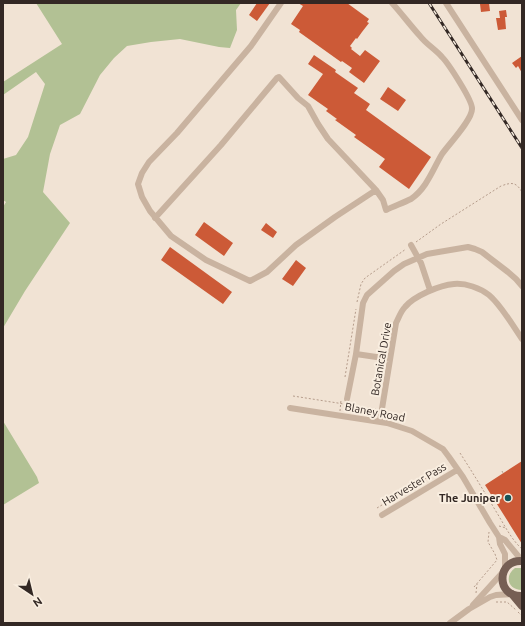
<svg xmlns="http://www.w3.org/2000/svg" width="525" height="626" viewBox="0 0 525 626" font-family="Ubuntu,sans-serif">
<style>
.green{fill:#b2c194}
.building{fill:#cc5a37}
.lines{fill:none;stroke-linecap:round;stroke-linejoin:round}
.path{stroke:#b59c8b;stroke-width:1;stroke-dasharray:2 2;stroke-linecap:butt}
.minor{stroke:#c9b3a0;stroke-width:6}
.major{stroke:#765f54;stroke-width:8}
.rail-casing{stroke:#332824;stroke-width:3}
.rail{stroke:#f9eee0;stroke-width:1.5;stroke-dasharray:4.5;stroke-linecap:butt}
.poi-dot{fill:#185356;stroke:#f9eee0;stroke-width:1.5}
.labels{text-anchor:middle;stroke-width:4;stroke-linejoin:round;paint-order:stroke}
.street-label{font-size:11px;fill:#332824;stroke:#f9eee0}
.poi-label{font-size:11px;font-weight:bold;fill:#332824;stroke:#f9eee0;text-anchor:end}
</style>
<rect width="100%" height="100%" fill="#f1e3d4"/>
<path class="green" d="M 36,3 L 241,3 L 236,10 L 237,30 L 230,48 L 219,47 L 180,39 L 151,42 L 127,46 L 114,58 L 100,75 L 80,114 L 60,125 L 50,154 L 43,192 L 70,223 L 25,291 L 3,328 L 3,207 L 6,202 L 3,200 L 3,159 L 16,155 L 28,137 L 45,84 L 36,72 L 3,95 L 3,82 L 62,44 Z
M 3,421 L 37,477 L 39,483 L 3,505 Z
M 515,568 L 522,568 L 522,590 C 508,590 504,576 515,568 Z"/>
<path class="building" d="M 257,3 L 270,3 L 257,21 L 249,15 Z
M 298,3 L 347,3 L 369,19 L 367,22 L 369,23 L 362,32 L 357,39 L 356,38 L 350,46 L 352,48 L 351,49 L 360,56 L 365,50 L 380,61 L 364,83 L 349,72 L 352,68 L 342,61 L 341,62 L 299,32 L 300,30 L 291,24 L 303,6 Z
M 489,3 L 490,11 L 481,12 L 480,4 Z
M 506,10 L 507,17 L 505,17 L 506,29 L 498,30 L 496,18 L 500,18 L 499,11 Z
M 314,55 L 336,70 L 335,72 L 358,88 L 354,93 L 370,104 L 366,110 L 431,157 L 409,189 L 379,167 L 385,159 L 354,137 L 356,135 L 335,120 L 337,119 L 326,111 L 328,109 L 308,95 L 323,74 L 308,64 Z
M 522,56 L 522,73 L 518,66 L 516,68 L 512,63 Z
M 388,87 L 406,100 L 398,111 L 380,99 Z
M 204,222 L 233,243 L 224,256 L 195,235 Z
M 266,223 L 277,232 L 273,238 L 261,230 Z
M 170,247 L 232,292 L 223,304 L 161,260 Z
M 296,260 L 306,268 L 293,286 L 282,279 Z
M 522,461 L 522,544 L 485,485 Z"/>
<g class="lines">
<path class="path" d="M 416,242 L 441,224 L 501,186 C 512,182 516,182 522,192
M 357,302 L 361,284 L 365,278 L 406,249
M 345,377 L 356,309
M 293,396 L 344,404
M 348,405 L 376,409
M 340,411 L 341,400
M 460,453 C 473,473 485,493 497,513 C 505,526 511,539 522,549
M 502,471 L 503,473
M 377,508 L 443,468
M 499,526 L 506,528
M 474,587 L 497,560 L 495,554 L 488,542 L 489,532
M 476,593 L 477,584
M 496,602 L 507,602 L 516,610
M 518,612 L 522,616"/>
<path class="minor" d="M 281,3 L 251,46 L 177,133 L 149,162 L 142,173 L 138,184 L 142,197 L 150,211 L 171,236 L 206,260 L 250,281 L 267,272 L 296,245 L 335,217 L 376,190
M 446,3 L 522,120
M 155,218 L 221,145 L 277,78 L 279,77 L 298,98 L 308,106 L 318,124 L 328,139 L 376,190 L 383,200 L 386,210 C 394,206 403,203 411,199 C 427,188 433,169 442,154 C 449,144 472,120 472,109 C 473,101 448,63 442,57 C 435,49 426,44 420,36 C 410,25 402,14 392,3
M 411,245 L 421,263 L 430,290
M 390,359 L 356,354 L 363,303 L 367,295 L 394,271 L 404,264 L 427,254 L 468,247 L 475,249 L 482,252 L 508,272 L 516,279 L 522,286
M 347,399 L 356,354
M 290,408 L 387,423 L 412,431 L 443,449 L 449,457 L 463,477 L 490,523 L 499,537 L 500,544 L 505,554 L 505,569
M 380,421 L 396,323 C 399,317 401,311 405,307 C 414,296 440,285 454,284 C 466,283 480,288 489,295 C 501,305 513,326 522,339
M 382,515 L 457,470
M 499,537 L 505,540 L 519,557 L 522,559
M 473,605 L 503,572
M 450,623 L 469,609 L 490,597 L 496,595 L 512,594"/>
<path class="major" d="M 522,561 C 497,559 495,597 522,596
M 512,594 L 522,606"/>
<defs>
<path id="rail" d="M 429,3 L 522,148"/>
</defs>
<use href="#rail" class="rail-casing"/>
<use href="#rail" class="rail"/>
</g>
<circle class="poi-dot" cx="508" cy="498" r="4"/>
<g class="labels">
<g class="street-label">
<text transform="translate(381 359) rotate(-80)" y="4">Botanical Drive</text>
<text transform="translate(375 412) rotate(11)" y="4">Blaney Road</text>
<text transform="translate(414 484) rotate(-31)" y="4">Harvester Pass</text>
</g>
<g class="poi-label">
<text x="500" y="502">The Juniper</text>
</g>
</g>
<rect width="525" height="626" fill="none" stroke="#332824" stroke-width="8"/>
<g transform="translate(32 594) rotate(145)" stroke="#f9eee0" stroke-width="3" paint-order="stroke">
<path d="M0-3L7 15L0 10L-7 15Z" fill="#332824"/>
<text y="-6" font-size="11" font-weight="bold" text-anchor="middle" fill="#332824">N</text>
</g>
</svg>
